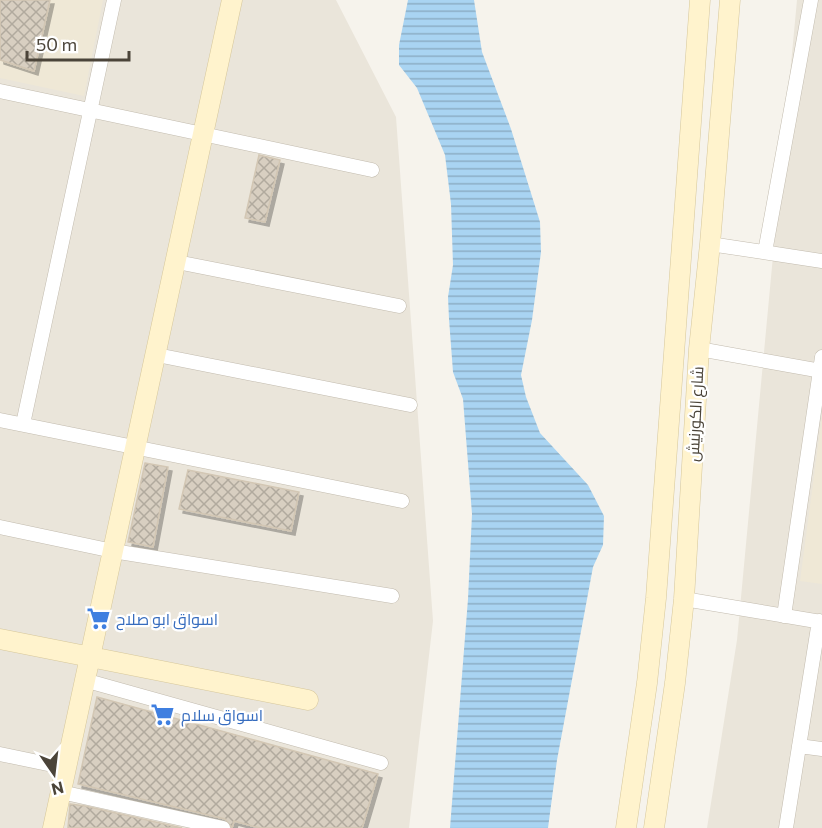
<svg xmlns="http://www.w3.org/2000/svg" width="822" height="828" viewBox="0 0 822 828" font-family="Commissioner,Cairo,sans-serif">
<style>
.residential{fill:#eae5da}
.education{fill:#efe8d6}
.water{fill:url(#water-rules)}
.building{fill:url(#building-cross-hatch);stroke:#d3c7b4;stroke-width:1.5;filter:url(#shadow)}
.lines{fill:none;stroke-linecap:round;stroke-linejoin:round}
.street-casing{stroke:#c2bbae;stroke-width:15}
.secondary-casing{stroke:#d6c79b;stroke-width:21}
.street{stroke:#fff;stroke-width:14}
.secondary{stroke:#fff3cd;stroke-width:20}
.labels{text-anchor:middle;stroke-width:4.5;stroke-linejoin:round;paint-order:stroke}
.street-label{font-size:16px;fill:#4b4439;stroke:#fff}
.shop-label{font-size:16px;fill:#366cbe;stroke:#fff;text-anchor:start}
</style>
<defs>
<pattern id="water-rules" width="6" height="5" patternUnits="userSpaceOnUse" patternTransform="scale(1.5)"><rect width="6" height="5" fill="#a9d4f2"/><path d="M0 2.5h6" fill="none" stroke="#8caec5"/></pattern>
<pattern id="building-cross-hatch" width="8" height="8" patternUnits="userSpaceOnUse" patternTransform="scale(1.5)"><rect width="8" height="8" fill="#d8cfc1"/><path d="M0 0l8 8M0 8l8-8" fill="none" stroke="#b1aa9e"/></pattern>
<filter id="shadow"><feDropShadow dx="4" dy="4" stdDeviation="0" flood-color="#0004"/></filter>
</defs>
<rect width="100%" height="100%" fill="#f6f3ec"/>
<path class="residential" d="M 0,0 L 336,0 L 396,117 L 433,621 L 409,828 L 0,828 Z
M 797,0 L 822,0 L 822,828 L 707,828 L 737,640 Z"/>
<path class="education" d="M 0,0 L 103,0 L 84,96 L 0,78 Z
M 822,416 L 822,584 L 800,581 Z"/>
<path class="water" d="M 408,0 L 474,0 L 482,52 L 511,129 L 540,222 L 541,252 L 532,320 L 521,375 L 526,397 L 540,433 L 588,485 L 604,516 L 603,545 L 593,567 L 557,760 L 548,828 L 450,828 L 468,599 L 472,514 L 463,399 L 453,372 L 449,319 L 448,297 L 453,265 L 451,204 L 445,155 L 417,88 L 399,65 L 399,45 Z"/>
<path class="building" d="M 0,0 L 50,0 L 34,71 L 0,60 Z
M 259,155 L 280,160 L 265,222 L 245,218 Z
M 145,463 L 168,467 L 153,547 L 128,542 Z
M 188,470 L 299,492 L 291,531 L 179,509 Z
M 97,697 L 378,774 L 362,828 L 260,828 L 234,821 L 232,828 L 225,819 L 78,784 Z
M 70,804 L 85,806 L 182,828 L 68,828 Z"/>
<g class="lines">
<defs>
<path id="street" d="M 0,91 L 372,170
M 710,244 L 822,261
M 765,252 L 811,0
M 177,262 L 399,306
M 699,349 L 822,371
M 157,355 L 410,405
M 0,420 L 402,501
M 23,424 L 114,0
M 0,527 L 113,551 L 392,596
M 684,599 L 822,622
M 784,616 L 822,357
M 84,680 L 381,763
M 799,746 L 822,749
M 0,754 L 67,768
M 61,792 L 223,828
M 786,828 L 819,621"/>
<path id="secondary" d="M 0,639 L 308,700
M 53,828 L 232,0
M 626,828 L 647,683 L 656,598 L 700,0
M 654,828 L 675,683 L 684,599 L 699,349 L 710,244 L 730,0"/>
</defs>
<use href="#street" class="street-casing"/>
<use href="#secondary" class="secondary-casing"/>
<use href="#street" class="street"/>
<use href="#secondary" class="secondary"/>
</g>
<defs>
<symbol id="supermarket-bare" viewBox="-9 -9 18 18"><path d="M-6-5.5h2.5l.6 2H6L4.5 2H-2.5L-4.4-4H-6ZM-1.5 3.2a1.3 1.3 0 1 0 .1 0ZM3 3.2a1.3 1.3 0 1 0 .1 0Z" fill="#3f7fe0" stroke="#fff" stroke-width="2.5" paint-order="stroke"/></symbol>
</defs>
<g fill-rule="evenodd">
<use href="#supermarket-bare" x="82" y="602" width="33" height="33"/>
<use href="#supermarket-bare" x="146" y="698" width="33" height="33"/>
</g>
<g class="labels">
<g class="street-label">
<text transform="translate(695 414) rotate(-87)" y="6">شارع الكورنيش</text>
</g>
<g class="shop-label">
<text x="116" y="625">اسواق ابو صلاح</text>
<text x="181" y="721">اسواق سلام</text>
</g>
</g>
<g transform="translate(54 774) rotate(166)" stroke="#ffffff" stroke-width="4.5" paint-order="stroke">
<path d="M0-4.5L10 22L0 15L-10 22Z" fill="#4b4439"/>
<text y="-9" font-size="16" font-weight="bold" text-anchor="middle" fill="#4b4439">N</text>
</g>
<path d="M27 51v9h102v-9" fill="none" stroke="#4b4439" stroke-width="3"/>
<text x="36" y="51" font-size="18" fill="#4b4439" stroke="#ffffff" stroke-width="4.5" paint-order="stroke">50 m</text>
</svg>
